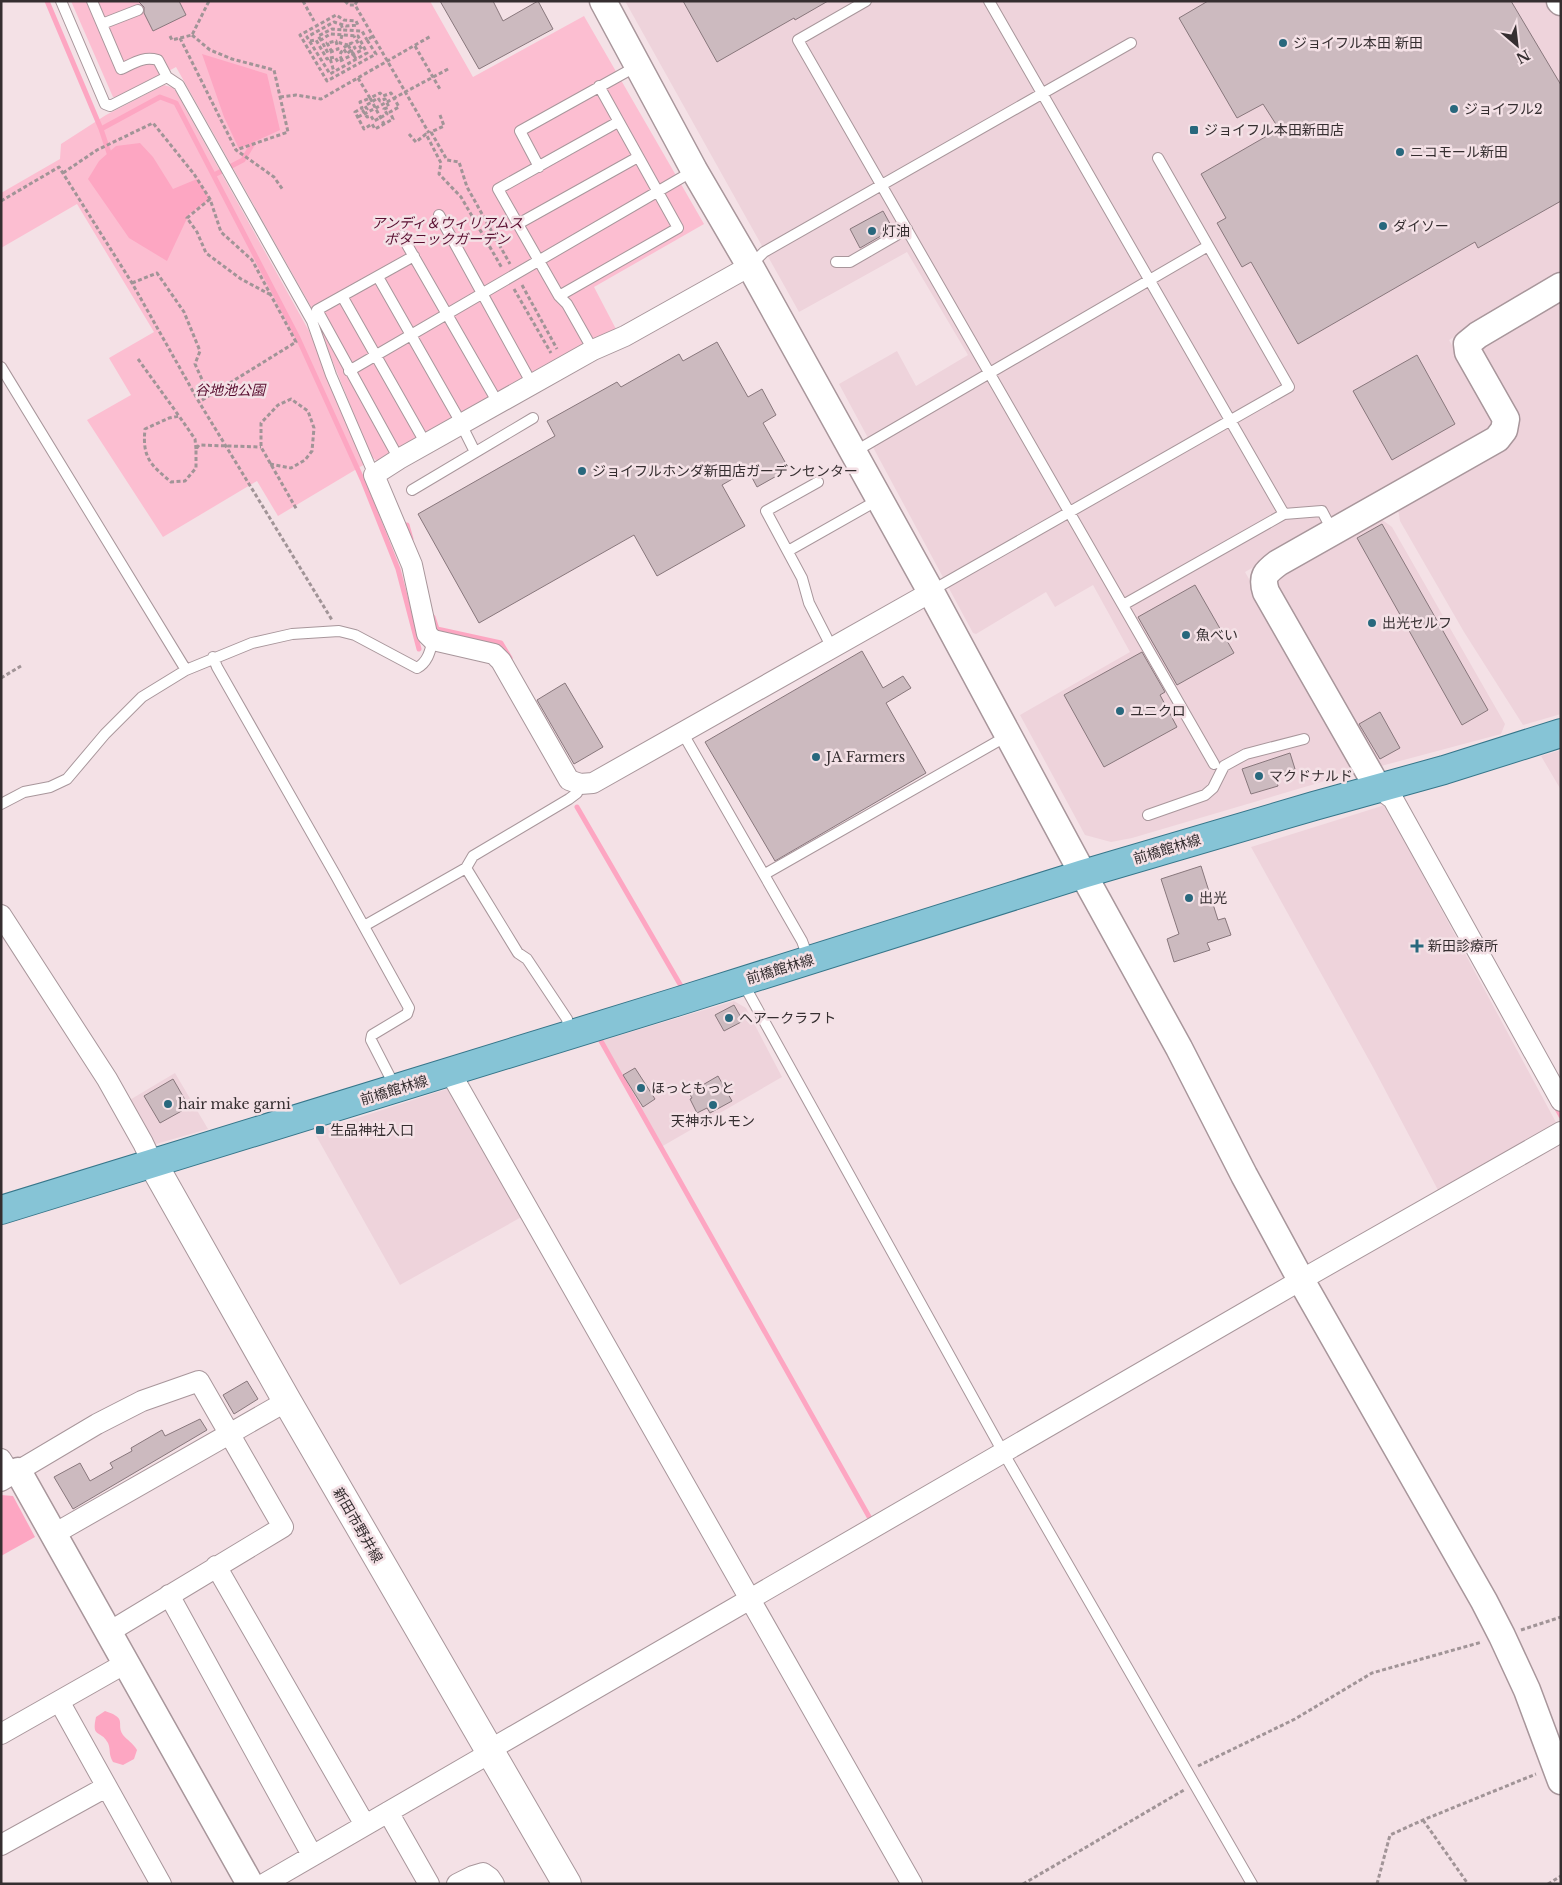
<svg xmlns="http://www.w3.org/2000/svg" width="1562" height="1885" viewBox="0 0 1562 1885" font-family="'Libre Baskerville','Noto Sans JP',serif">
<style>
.built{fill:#eed3db}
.green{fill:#fcbed1}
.water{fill:#fda6c2}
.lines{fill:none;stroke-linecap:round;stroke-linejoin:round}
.stream{stroke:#fda6c2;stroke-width:5}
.building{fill:#ccbabf;stroke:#88777c}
.service-casing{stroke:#a8969b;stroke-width:12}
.minor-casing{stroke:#a8969b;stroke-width:22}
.tertiary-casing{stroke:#a8969b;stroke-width:29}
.secondary-casing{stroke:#a8969b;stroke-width:30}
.primary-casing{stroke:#36768a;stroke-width:30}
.path{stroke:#a19497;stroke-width:3;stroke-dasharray:4 2.5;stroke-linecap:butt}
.service{stroke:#fff;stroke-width:10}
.minor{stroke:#fff;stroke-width:20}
.tertiary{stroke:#fff;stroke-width:26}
.secondary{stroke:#fff;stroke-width:28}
.primary{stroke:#86c4d6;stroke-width:28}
.poi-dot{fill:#28687d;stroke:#f4e1e6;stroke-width:2}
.labels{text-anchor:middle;stroke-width:5;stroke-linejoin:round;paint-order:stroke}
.poi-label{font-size:14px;fill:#352e30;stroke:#f4e1e6;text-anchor:start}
.park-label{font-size:14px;font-style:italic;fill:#580d2f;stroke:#f4e1e6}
.street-label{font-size:14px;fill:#352e30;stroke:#f4e1e6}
</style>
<rect width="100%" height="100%" fill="#f4e1e6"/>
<path class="built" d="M 625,1 L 1549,1 L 1561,19 L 1561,274 L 1449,340 L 1494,418 L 1491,431 L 1245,572 L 1355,765 L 1352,773 L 1132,838 L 1111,842 L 1085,835 L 1020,715 L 1130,652 L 1093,585 L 1055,607 L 1046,592 L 976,634 L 973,633 L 839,384 L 897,351 L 916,386 L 968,355 L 907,252 L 799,312 Z
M 1561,301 L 1561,714 L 1523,725 L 1464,632 L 1400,521 L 1398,509 L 1511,439 L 1480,355 L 1486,343 Z
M 1381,519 L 1392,527 L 1505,724 L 1501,734 L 1381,766 L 1277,588 L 1281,576 Z
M 1561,750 L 1561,790 L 1541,756 Z
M 1385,805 L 1559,1128 L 1439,1192 L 1374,1069 L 1251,847 Z
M 734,1001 L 746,1008 L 782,1077 L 661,1147 L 601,1041 Z
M 175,1073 L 208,1129 L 156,1144 L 151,1141 L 128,1101 Z
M 453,1087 L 525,1215 L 400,1285 L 314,1132 Z"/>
<path class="green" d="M 71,1 L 430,1 L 473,77 L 584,16 L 704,224 L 594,287 L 617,331 L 378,462 L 373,458 L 369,452 L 310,305 L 176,67 L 121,97 L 113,97 Z
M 164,85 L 174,88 L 309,331 L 365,464 L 278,516 L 257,481 L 163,537 L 87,420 L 131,395 L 109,358 L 154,332 L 77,204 L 1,248 L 1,193 L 60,159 L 61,144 L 106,115 Z"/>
<path class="water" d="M 202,54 L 267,74 L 280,130 L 239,149 L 224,117 Z
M 140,143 L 153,157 L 173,189 L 197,179 L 210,199 L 189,214 L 167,261 L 129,238 L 88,179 L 99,161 L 116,146 Z
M 1,1495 L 13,1496 L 35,1537 L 1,1556 Z
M 105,1711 C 129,1719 115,1723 123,1735 C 127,1740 133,1743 137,1750 L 134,1759 L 123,1765 L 113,1762 C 108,1753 111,1750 108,1743 C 101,1729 91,1739 96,1717 Z"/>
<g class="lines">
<path class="stream" d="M 47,1 L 101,129 L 109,153
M 101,129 L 160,97 L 176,103 L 298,338 L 363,481 L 398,569 L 419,649
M 214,175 L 243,160 L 252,145
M 407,525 L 411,539
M 433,617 L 437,629 L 501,643 L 510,658
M 577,807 L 681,986
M 601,1041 L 872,1522
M 1555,1105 L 1561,1116"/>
</g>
<path class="building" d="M 138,1 L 179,1 L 186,15 L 153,31 L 144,13 L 144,7 Z
M 440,1 L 493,1 L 503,21 L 538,1 L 553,29 L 479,69 Z
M 683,1 L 828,1 L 795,20 L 794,18 L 717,62 Z
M 1208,1 L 1511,1 L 1561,85 L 1561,201 L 1478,248 L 1475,242 L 1298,344 L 1251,262 L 1242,267 L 1217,223 L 1226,218 L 1201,174 L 1279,129 L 1263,104 L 1237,118 L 1179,18 Z
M 883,211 L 893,229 L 860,248 L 850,229 Z
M 717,342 L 748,397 L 762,389 L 776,415 L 763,423 L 789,469 L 757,487 L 748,470 L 722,485 L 745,526 L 657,576 L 634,535 L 479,623 L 418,514 L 555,436 L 547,421 L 617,382 L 621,387 L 679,354 L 683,361 Z
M 1417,355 L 1455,424 L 1392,460 L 1353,391 Z
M 1382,524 L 1488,710 L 1462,725 L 1357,538 Z
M 1195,585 L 1234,653 L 1177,685 L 1138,617 Z
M 862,651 L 883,688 L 903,676 L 911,688 L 886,703 L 926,773 L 775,861 L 705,742 Z
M 1142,652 L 1165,692 L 1160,695 L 1177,727 L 1104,767 L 1064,695 Z
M 565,683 L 603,747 L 574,764 L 537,700 Z
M 1380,712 L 1400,748 L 1380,759 L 1359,724 Z
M 1290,753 L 1295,769 L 1275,776 L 1278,786 L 1251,794 L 1242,769 Z
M 1201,866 L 1218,920 L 1225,918 L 1231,935 L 1207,943 L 1210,950 L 1174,962 L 1167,939 L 1179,934 L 1161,879 Z
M 734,1005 L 743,1021 L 724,1031 L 715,1015 Z
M 635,1068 L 655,1099 L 643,1107 L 623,1075 Z
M 718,1076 L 732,1101 L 710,1113 L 707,1108 L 697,1113 L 690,1099 L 692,1098 L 689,1093 Z
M 173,1079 L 188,1105 L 186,1106 L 187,1108 L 160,1123 L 144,1096 Z
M 247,1381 L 258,1399 L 234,1414 L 223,1395 Z
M 200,1419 L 207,1430 L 73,1509 L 54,1477 L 80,1463 L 90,1481 L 113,1468 L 110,1463 L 132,1451 L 131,1448 L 162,1430 L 165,1436 Z"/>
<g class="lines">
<defs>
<path id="service" d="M 61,1 L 105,104 L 110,106 L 167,77 L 179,85 L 312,321 L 331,375 L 374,475
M 92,1 L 121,69 C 134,63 143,56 158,60 L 167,77
M 866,1 L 798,40 L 1214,764
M 989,1 L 1284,514
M 102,24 L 138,10
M 539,167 L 520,131 L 637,66
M 439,215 L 532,384
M 518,224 L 638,157
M 402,236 L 498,403
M 836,262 L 850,262 L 907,229
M 751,265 L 764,252 L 1131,43
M 378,277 L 456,414 L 475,452
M 342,296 L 426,444
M 559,296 L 678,228 L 599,86
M 593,350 L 567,304 L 559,296 L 498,189 L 618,122
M 1,367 L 186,670
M 349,371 L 693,171
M 854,452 L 1208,246
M 399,459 L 317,310 L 414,256
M 818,482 L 766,511 L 802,578 L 809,603 L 832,648
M 412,490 L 533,418
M 788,551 L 878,500
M 931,591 L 1289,387 L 1158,158
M 1123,605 L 1284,514 L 1322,511 L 1333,532
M 213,657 L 217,667 L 336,876 L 409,1008 L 407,1014 L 372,1035 L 371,1040 L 390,1077 L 392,1089
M 682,732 L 802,941 L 809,960
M 1,804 L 24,792 L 50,787 L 67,779 L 105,734 L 142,697 L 186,670 L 252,643 L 292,634 L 339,631 L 355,635 L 417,668 C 428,662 430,651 433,640
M 1148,815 L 1205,795 L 1213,788 L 1224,766 L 1246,754 L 1304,739
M 466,868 L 518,953 L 527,959 L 567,1019 L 569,1034
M 765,874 L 1007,736
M 364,926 L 466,868 L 473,856 L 569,799 L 577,793 L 580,784
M 743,983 L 1003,1452 L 1252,1884"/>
<path id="minor" d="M 750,266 L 625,336 L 593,350 L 399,459 L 374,475 L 412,565 L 427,634 L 433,640 L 494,654 L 501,661 L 569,780 L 580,784 L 593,783 L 931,592
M 1378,788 L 1393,799 L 1561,1101
M 1,915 L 107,1079 L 143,1143 L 153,1164
M 450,1072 L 912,1884
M 1,1459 L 11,1475
M 1,1481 L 97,1424 L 142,1401 L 199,1381 L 283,1527 L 109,1632
M 54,1534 L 287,1401
M 216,1566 L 365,1825
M 169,1595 L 312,1855
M 59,1701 L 161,1884
M 1,1734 L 126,1663
M 388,1812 L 429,1884
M 1,1845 L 106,1787
M 264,1884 L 490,1753 L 498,1745 L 1301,1280 L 1561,1132
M 457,1884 L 473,1876 L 483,1873 L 490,1878 L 494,1884"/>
<path id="tertiary" d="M 603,1 L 694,170 L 750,266 L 931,592 L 1083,874 L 1179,1048 L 1244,1175 L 1301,1280 L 1484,1601 L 1502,1636 L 1527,1690 L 1561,1781
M 1560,1 L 1561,2
M 1378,788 L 1266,592 C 1261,576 1266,572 1278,563 L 1497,439 L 1504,430 L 1506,419 L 1468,352 L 1467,344 L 1478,335 L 1561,286
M 18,1471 L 250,1884"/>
<path id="secondary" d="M 153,1164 L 287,1401 L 567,1884"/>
<path id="primary" d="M 1,1210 L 676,1002 L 1083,874 L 1314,806 L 1444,770 L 1561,733"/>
</defs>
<use href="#service" class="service-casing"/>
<use href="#minor" class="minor-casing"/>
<use href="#tertiary" class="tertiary-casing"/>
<use href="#secondary" class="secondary-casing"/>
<use href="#primary" class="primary-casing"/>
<path class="path" d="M 303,1 L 314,21
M 345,1 L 349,5 L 355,5
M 357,1 L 355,5 L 429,133
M 341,24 L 343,30 L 362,31 L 367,40
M 192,35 L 210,50 L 232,59 L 274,70 L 288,132 L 236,150
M 342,35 L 340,43 L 348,45
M 170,36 L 172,40 L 192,35 L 209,1
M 180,38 L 236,150 L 274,177 L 283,190
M 321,40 L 318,36 L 332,29 L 343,30
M 310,41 L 316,40 L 327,59 L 330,58 L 334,72
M 348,45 L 351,50 L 347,54 L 343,48 C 346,46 349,44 352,43 L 355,48 L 351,50 L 356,59
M 415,46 L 441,91
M 332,52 L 327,43 L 336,41 L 338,49 L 328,53 L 321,40 L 330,34 L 358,36 L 367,53 L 330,74 L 307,37 L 334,22 L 346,26 L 358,25 L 356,21 L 344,20 L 336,15 L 300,35 L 327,81 L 376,54 L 367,40 L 373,36
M 330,58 L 335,57 L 338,62 L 362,50 L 354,36
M 342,60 L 340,56 L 341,52 L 344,50
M 358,78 L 370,98 L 380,93 L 383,96 L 391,93 L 394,98 L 450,68
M 280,97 L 296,95 L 321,99 L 431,36
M 378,98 L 380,101 L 385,99 L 389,107 L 384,109 L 387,114 L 374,121 L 371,116 L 367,117 L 363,111 L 367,109 L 365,106 Z
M 440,115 L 444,126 L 431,132 L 447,160 L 459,162 L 467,187 L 510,264
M 358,117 C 370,111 382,105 394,98 L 399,107 L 390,112 L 393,119 L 375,129 L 372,124 L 364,129 L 355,112 L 362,108 L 360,102 L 370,98 L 384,124
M 409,134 L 416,142 L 426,134 L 441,163 L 439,174 L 461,197 L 502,268
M 63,173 L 97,150 L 153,123 L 194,174 L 210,199 L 221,232 L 252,260 L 296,342 L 199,402
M 210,199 L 187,218 L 197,232 L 206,253 L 241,279 L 271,295
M 1,201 L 59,167 L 132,283 L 199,402 L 332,620
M 132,283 L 157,273 L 184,312 L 200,351 L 195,364 L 209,395
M 522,285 L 557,349
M 514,289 L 551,353
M 138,359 L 179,416
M 196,449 L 195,439 L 179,416 L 169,418 L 145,429 C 142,458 151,465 171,482 L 185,481 L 196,468 L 196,449 L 199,445 L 261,447
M 270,464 L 291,468 L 305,460 L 312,451 L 314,428 L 308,411 L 291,399 L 278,405 L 261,423 L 261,447 L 297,510
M 1,678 L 21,666
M 1521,1630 L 1561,1617
M 1198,1766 L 1295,1719 L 1372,1673 L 1482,1642
M 1423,1820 L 1468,1884
M 1023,1884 L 1184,1790
M 1377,1884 L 1390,1835 L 1423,1820 L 1536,1774
M 1548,1884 L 1561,1876"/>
<use href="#service" class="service"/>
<use href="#minor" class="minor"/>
<use href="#tertiary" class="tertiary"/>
<use href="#secondary" class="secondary"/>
<use href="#primary" class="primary"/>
</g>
<g class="poi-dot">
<circle cx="1283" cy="43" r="5"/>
<circle cx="1454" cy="109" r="5"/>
<rect x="1189" y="125" width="10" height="10" rx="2.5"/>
<circle cx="1400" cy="152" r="5"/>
<circle cx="1383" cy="226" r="5"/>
<circle cx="872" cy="231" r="5"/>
<circle cx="582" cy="471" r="5"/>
<circle cx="1372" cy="623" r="5"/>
<circle cx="1186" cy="635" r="5"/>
<circle cx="1120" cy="711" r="5"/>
<circle cx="816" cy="757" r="5"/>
<circle cx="1259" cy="776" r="5"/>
<circle cx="1189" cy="898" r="5"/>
<path d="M1414.5 938.5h5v5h5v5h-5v5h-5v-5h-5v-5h5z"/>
<circle cx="729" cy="1018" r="5"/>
<circle cx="641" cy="1088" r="5"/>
<circle cx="168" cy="1104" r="5"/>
<circle cx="713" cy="1105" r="5"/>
<rect x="315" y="1125" width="10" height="10" rx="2.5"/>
</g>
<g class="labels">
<g class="poi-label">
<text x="1293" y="48">ジョイフル本田 新田</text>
<text x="1464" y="114">ジョイフル2</text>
<text x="1204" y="135">ジョイフル本田新田店</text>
<text x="1410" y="157">ニコモール新田</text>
<text x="1393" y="231">ダイソー</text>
<text x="882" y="236">灯油</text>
<text x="592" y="476">ジョイフルホンダ新田店ガーデンセンター</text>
<text x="1382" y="628">出光セルフ</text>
<text x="1196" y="640">魚べい</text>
<text x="1130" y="716">ユニクロ</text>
<text x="826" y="762">JA Farmers</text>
<text x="1269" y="781">マクドナルド</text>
<text x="1199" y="903">出光</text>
<text x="1428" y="951">新田診療所</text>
<text x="739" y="1023">ヘアークラフト</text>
<text x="651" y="1093">ほっともっと</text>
<text x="178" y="1109">hair make garni</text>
<text x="713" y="1126" text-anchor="middle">天神ホルモン</text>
<text x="330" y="1135">生品神社入口</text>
</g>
<g class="park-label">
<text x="447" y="228">アンディ＆ウィリアムス<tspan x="447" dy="16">ボタニックガーデン</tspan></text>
<text x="230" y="395">谷地池公園</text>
</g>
<g class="street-label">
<text transform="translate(1167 849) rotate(-17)" y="5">前橋館林線</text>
<text transform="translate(780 969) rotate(-17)" y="5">前橋館林線</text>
<text transform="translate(394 1090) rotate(-17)" y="5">前橋館林線</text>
<text transform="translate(358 1525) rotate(60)" y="5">新田市野井線</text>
</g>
</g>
<rect width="1562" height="1885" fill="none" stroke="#352e30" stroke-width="5"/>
<g transform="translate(1517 45) rotate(152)" stroke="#f4e1e6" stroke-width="4" paint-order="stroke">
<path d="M0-4L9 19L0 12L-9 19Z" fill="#352e30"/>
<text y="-8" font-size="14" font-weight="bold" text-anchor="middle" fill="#352e30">N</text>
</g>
</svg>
